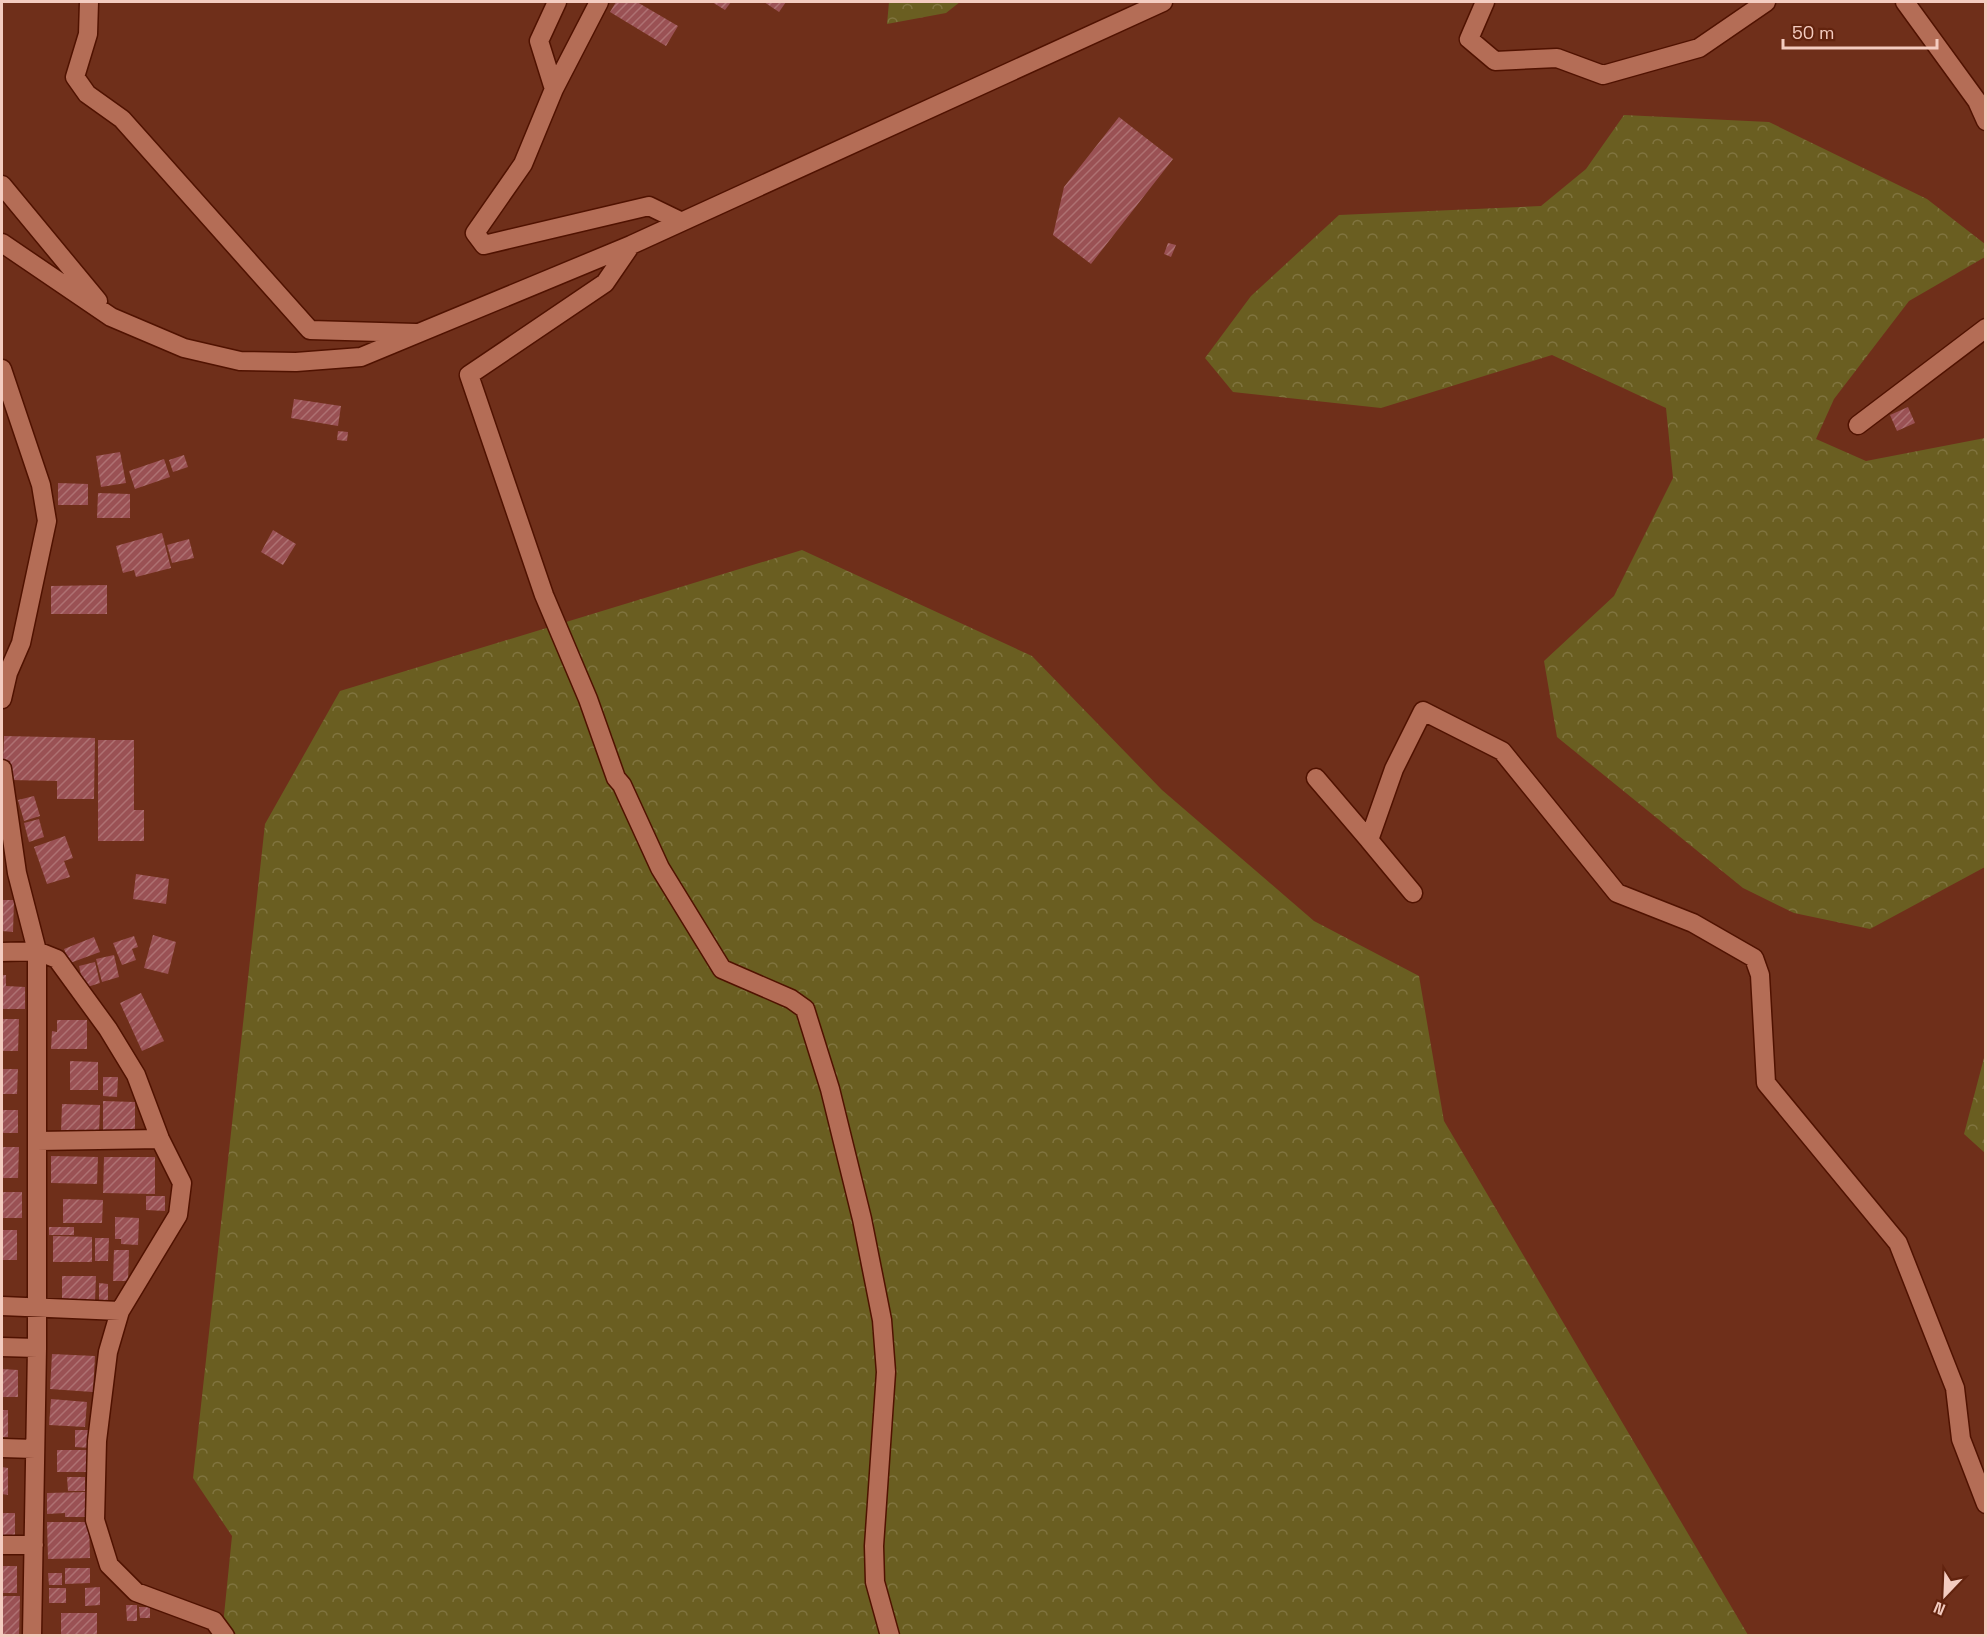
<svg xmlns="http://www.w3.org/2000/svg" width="1987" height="1637" viewBox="0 0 1987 1637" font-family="'Space Grotesk',sans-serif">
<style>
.forest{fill:url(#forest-crowns)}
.building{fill:url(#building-hatch)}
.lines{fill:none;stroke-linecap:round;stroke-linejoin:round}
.minor-casing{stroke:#501200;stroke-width:21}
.minor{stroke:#b46d56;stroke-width:18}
</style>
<defs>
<pattern id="forest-crowns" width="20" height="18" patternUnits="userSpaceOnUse" patternTransform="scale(1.5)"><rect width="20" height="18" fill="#6a5e21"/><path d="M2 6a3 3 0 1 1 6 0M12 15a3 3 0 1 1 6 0" fill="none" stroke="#80743f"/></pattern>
<pattern id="building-hatch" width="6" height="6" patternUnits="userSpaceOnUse" patternTransform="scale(1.5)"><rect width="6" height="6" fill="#9a5154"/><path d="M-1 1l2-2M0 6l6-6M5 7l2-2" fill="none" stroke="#ae7172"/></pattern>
</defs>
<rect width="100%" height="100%" fill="#6f2f1a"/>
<path class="forest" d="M 889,2 L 960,2 L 946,13 L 887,24 Z
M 1624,115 L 1769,122 L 1927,199 L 1985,244 L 1985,257 L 1909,301 L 1834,399 L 1816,439 L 1866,461 L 1985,438 L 1985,867 L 1870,929 L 1794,913 L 1743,888 L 1557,737 L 1544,661 L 1614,596 L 1673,478 L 1666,408 L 1552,355 L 1381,408 L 1233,392 L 1205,358 L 1251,296 L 1339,215 L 1541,206 L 1586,169 Z
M 802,550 L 1032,656 L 1162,790 L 1314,921 L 1419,976 L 1444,1121 L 1748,1635 L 222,1635 L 232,1536 L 193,1478 L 265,824 L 340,691 Z
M 1985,1054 L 1986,1153 L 1985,1153 L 1964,1134 Z"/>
<path class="building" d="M 616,2 L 637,2 L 678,26 L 666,46 L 610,12 Z
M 712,2 L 731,2 L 725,10 Z
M 764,2 L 786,2 L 779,12 Z
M 1119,117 L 1173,159 L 1091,264 L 1053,235 L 1064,187 Z
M 1168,243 L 1176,245 L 1171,257 L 1164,254 Z
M 294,399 L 341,406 L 338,426 L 291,418 Z
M 1908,407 L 1915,423 L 1897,431 L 1890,415 Z
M 338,431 L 348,432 L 347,441 L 337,440 Z
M 120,452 L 126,483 L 101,487 L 96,456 Z
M 184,455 L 188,467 L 173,472 L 169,460 Z
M 164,459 L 170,477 L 135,489 L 129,471 Z
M 58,483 L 88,484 L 88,505 L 58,505 Z
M 98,493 L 130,494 L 130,518 L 97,518 Z
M 273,530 L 296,544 L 283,565 L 261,552 Z
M 162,533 L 171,568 L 136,577 L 134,570 L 123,573 L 116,546 Z
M 189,539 L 194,558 L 172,563 L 167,545 Z
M 107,585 L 107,614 L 51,614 L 51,586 Z
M 4,736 L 95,738 L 94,799 L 57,799 L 57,781 L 10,780 L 10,761 L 3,760 Z
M 98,740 L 134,740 L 134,810 L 144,810 L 144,841 L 98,841 Z
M 34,796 L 40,816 L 24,821 L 18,800 Z
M 39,819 L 44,837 L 29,842 L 24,823 Z
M 65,836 L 73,858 L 64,861 L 70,877 L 47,884 L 34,847 Z
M 136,874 L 169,879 L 166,904 L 133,899 Z
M 2,900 L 14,900 L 13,932 L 2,931 Z
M 153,935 L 176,942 L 168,974 L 144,968 Z
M 134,936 L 138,947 L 132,949 L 136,960 L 122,965 L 113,943 Z
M 94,937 L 100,952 L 70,963 L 64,949 Z
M 114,955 L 119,977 L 102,982 L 96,959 Z
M 95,962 L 100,983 L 84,988 L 79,966 Z
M 2,975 L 6,975 L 6,986 L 25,987 L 25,1009 L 2,1009 Z
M 141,993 L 164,1041 L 142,1051 L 120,1003 Z
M 2,1019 L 19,1019 L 18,1051 L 2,1051 Z
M 57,1020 L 87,1020 L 87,1049 L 51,1049 L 52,1031 L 57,1032 Z
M 70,1061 L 98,1062 L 98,1090 L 70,1090 Z
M 2,1069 L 18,1069 L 17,1094 L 2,1094 Z
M 103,1077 L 118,1077 L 117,1097 L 103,1096 Z
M 103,1101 L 135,1102 L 135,1131 L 103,1130 Z
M 62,1104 L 100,1105 L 99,1133 L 61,1132 Z
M 2,1110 L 18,1110 L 18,1133 L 2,1133 Z
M 2,1147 L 19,1147 L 18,1178 L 2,1178 Z
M 51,1156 L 98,1157 L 97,1184 L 51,1183 Z
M 104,1157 L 155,1157 L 155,1194 L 103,1193 Z
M 2,1192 L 22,1192 L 22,1218 L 2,1218 Z
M 146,1196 L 165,1196 L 165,1211 L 146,1210 Z
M 63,1199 L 103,1200 L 102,1223 L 63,1223 Z
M 115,1217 L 139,1218 L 138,1245 L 121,1244 L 121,1239 L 115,1239 Z
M 49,1227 L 74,1227 L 74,1235 L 49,1235 Z
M 2,1230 L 17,1230 L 17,1260 L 2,1260 Z
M 53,1236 L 92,1237 L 92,1262 L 53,1262 Z
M 95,1238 L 109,1238 L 108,1261 L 95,1261 Z
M 114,1250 L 129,1250 L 128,1281 L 113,1281 Z
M 62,1276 L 96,1276 L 95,1301 L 62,1301 Z
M 99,1283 L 108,1284 L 108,1302 L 99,1302 Z
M 52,1354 L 95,1356 L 93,1392 L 50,1389 Z
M 2,1369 L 18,1370 L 18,1397 L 2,1397 Z
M 51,1399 L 87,1402 L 85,1427 L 49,1425 Z
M 2,1410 L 8,1410 L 8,1437 L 2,1437 Z
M 75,1430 L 92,1430 L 91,1448 L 75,1447 Z
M 57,1450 L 88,1450 L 88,1472 L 57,1472 Z
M 2,1467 L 8,1468 L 8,1495 L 2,1494 Z
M 67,1477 L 85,1477 L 85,1491 L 68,1491 Z
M 86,1492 L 86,1517 L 65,1517 L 65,1513 L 47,1514 L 47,1493 Z
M 2,1513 L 15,1513 L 15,1539 L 2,1539 Z
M 47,1522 L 89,1522 L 90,1558 L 48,1559 Z
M 2,1566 L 17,1566 L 17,1593 L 2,1593 Z
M 65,1568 L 90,1568 L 90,1583 L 65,1584 Z
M 48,1573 L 62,1573 L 62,1585 L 49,1585 Z
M 100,1587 L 100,1605 L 85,1606 L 85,1588 Z
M 49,1588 L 66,1588 L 66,1603 L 49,1603 Z
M 2,1596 L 20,1596 L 19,1636 L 2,1636 Z
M 126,1605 L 137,1605 L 137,1621 L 127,1621 Z
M 139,1607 L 150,1607 L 150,1618 L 140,1618 Z
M 61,1613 L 97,1613 L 97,1636 L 61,1636 Z"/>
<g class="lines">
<defs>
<path id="minor" d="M 89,2 L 88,34 L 75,77 L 87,94 L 122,119 L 310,330 L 416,333
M 599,2 L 554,89 L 523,164 L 475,233 L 484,245 L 649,206 L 680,221
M 1485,2 L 1469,39 L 1495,61 L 1557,58 L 1603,75 L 1699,48 L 1766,2
M 1905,2 L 1977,101 L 1986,121
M 554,89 L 539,41 L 557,2
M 2,185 L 98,301
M 2,243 L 111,317 L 184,348 L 240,361 L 296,362 L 361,357 L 631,245 L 1163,2
M 631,245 L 605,283 L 469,375 L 544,595 L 588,699 L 616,778 L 622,785 L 660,868 L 722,969 L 791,999 L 805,1009 L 830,1089 L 862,1219 L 882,1320 L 886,1372 L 874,1546 L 875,1582 L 890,1636
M 2,369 L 41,485 L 47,521 L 21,643 L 8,673 L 2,699
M 1858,425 L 1986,328
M 2,769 L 17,873 L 37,951 L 37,1348 L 32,1636
M 1316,778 L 1369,840
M 1413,893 L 1369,840 L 1394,769 L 1423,711 L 1502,751 L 1617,893 L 1693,923 L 1754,958 L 1760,975 L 1766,1083 L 1898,1243 L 1955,1388 L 1961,1439 L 1986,1504
M 2,952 L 37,951 L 57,959 L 108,1029 L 136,1075 L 160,1139 L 182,1183 L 178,1215 L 120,1311 L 108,1352 L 97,1441 L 95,1520 L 109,1565 L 136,1592 L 214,1621 L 225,1636
M 37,1141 L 160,1139
M 2,1306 L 120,1311
M 2,1347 L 37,1348
M 2,1448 L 35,1449
M 2,1545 L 34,1545"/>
</defs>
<use href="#minor" class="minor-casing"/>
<use href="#minor" class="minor"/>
</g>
<rect width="1987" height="1637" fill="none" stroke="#f4ccc0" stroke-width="6"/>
<g transform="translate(1945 1595) rotate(203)" stroke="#62230e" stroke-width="4.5" paint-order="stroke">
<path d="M0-4.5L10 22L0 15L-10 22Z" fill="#f4ccc0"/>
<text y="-9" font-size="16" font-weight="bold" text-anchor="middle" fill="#f4ccc0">N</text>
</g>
<path d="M1783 39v9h154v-9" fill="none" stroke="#f4ccc0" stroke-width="3"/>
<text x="1792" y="39" font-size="18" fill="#f4ccc0" stroke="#62230e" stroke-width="4.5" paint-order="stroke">50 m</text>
</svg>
